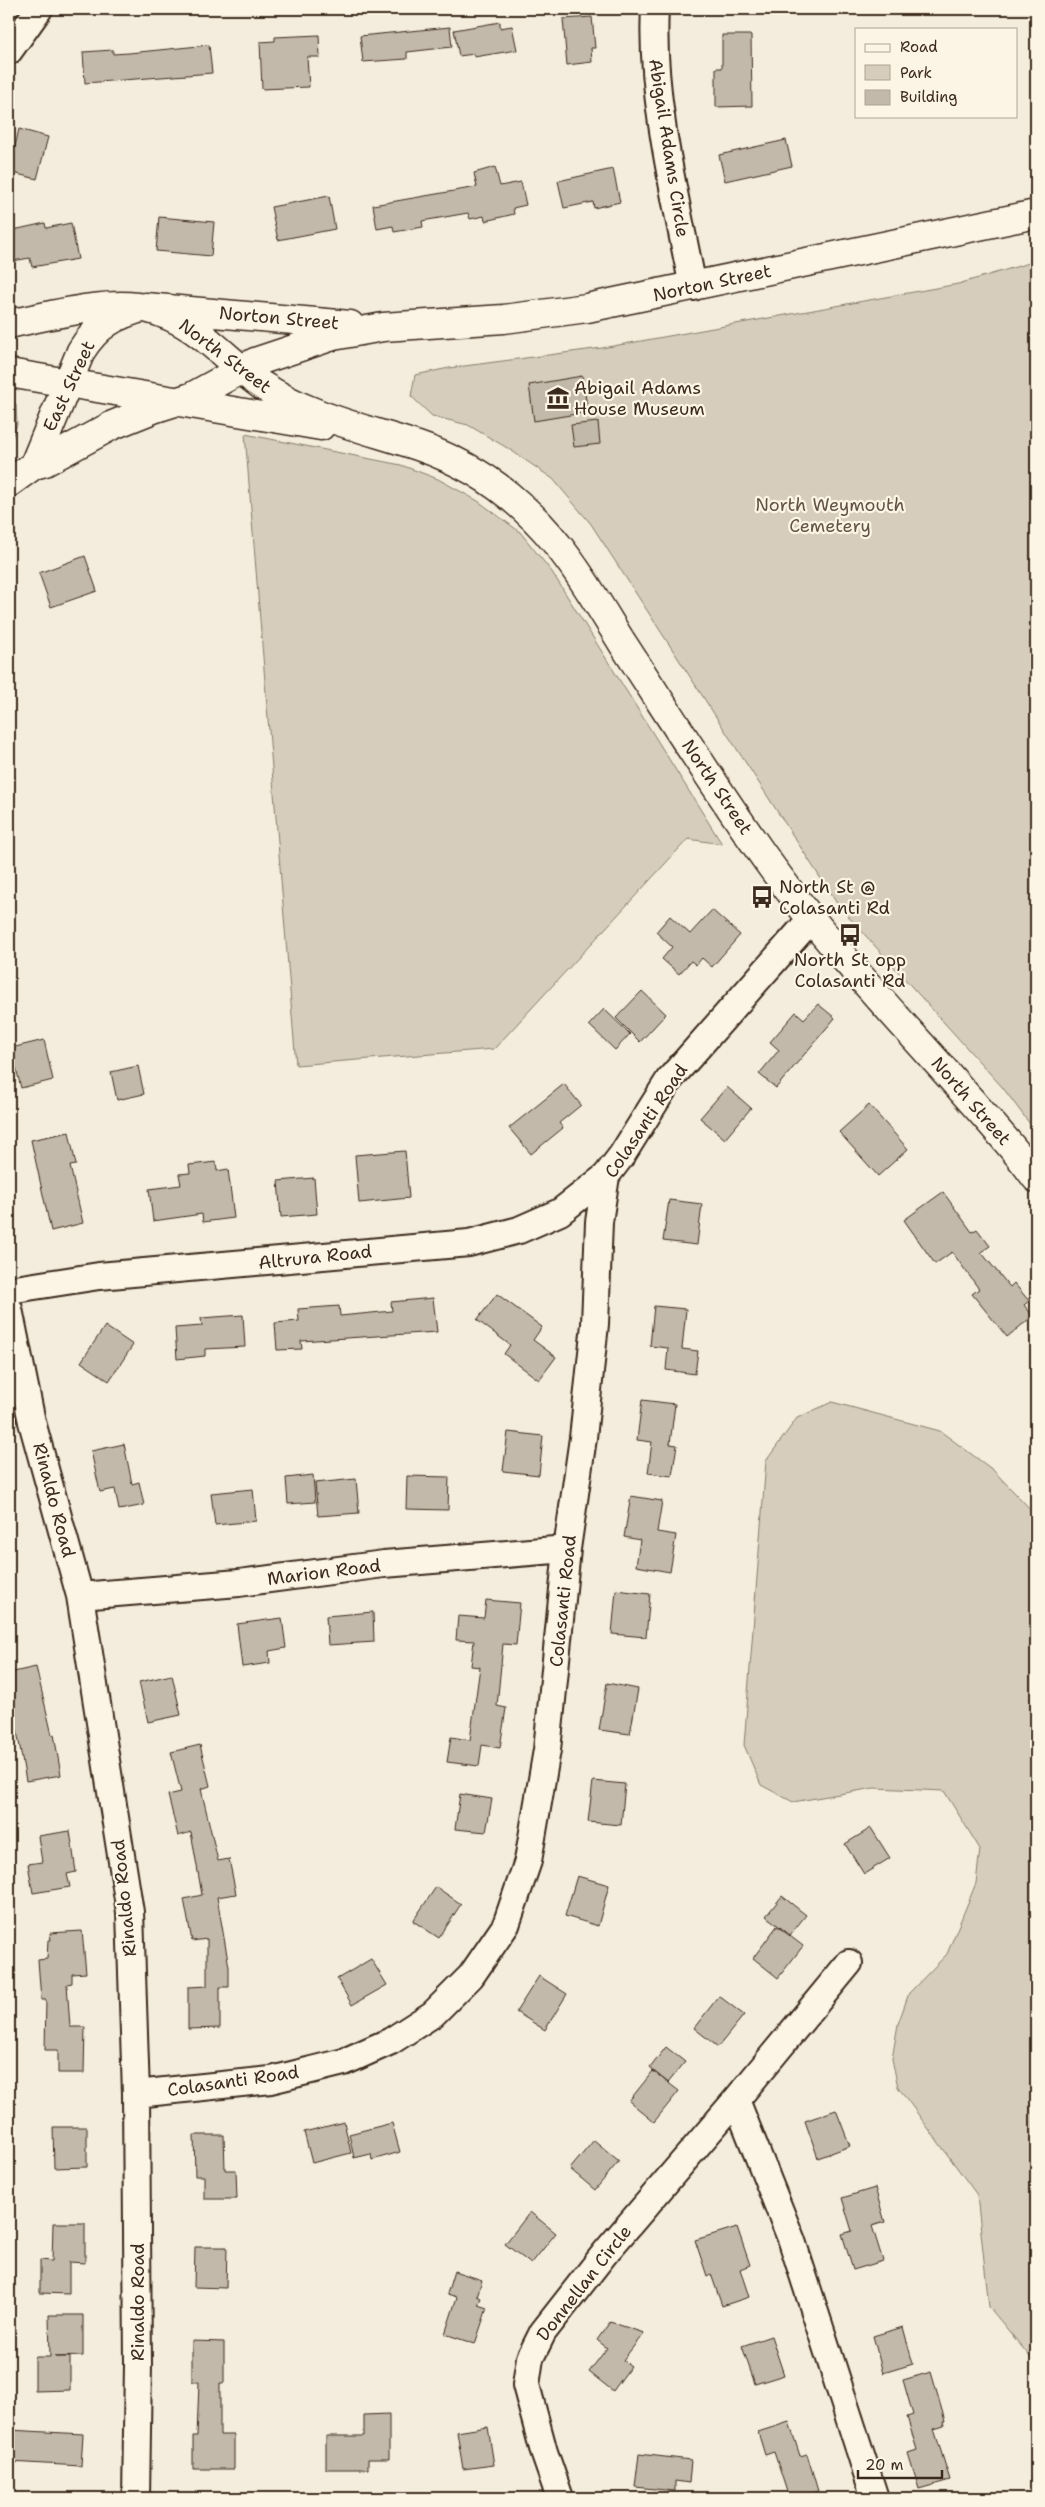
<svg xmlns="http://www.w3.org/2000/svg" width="1045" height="2507" viewBox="0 0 1045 2507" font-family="'Shantell Sans',sans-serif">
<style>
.green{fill:#d6cdbd;stroke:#887c6e}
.building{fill:#c3b9aa;stroke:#3b2a1e}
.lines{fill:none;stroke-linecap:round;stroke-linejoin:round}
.minor-casing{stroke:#3b2a1e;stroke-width:30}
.tertiary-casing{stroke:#3b2a1e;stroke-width:31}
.minor{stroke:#fcf5e5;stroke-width:26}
.tertiary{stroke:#fcf5e5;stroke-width:28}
.labels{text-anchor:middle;stroke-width:4.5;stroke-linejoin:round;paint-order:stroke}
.street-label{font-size:18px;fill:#3b2a1e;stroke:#fcf5e5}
.poi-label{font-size:18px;fill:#3b2a1e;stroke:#fcf5e5;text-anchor:start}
.park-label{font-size:18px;fill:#625346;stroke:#fcf5e5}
</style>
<rect width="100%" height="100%" fill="#f4eddd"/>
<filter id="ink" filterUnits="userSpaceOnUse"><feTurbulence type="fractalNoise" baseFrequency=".02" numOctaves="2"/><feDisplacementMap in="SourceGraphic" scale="10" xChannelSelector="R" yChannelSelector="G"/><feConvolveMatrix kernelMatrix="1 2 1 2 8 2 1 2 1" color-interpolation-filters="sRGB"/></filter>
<g filter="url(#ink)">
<path class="green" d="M 1036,261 L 1036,1132 L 1003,1088 L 838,905 L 591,524 L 553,479 L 509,449 L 468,425 L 432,416 L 411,396 L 415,375 L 449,368 L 602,348 L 958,284 Z
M 9,397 L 16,404 L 17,425 L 9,444 Z
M 245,434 L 401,465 L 438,479 L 478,501 L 520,532 L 552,572 L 722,844 L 688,839 L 494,1049 L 296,1065 Z
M 832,1402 L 940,1431 L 993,1470 L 1036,1515 L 1036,2364 L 989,2307 L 977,2195 L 898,2087 L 892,2059 L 898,2024 L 909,1993 L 947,1954 L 976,1883 L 980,1849 L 944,1791 L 874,1788 L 793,1802 L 761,1785 L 744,1745 L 766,1461 L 797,1418 Z"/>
<path class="building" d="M 592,17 L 595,48 L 591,48 L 592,62 L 567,65 L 563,19 Z
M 500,22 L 500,28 L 512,26 L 517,50 L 474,57 L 474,54 L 459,56 L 454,30 Z
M 450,27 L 452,47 L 407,52 L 407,59 L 363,62 L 360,36 Z
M 319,35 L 320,57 L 307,57 L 309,87 L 262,89 L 260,42 L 275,41 L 275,37 Z
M 722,35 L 751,35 L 752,106 L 716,107 L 716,68 L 722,68 Z
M 209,45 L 212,73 L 85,83 L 83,52 L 113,50 L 113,54 L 129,53 Z
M 19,129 L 48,137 L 37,179 L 9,172 Z
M 786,140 L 792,166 L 725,181 L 719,155 Z
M 495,167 L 500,186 L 521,182 L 526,205 L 513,208 L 514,214 L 485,221 L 484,216 L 470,219 L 468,213 L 422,221 L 423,227 L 394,232 L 393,226 L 377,229 L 373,205 L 477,187 L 474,173 Z
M 613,169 L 620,202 L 594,208 L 593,202 L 564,208 L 558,181 Z
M 329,196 L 335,229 L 278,240 L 271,207 Z
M 159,217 L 214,222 L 211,256 L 156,251 Z
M 45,223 L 46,228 L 71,223 L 78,259 L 32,267 L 30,258 L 12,261 L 9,231 Z
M 582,376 L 588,412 L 534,421 L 529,385 Z
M 598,422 L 600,444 L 574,447 L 571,425 Z
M 85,556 L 97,591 L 51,607 L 39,573 Z
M 712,910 L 740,935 L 712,967 L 702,958 L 696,965 L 691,961 L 679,974 L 662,959 L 672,947 L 656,932 L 670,916 L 690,934 Z
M 642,991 L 666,1014 L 640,1042 L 616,1018 Z
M 818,1004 L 835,1018 L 776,1088 L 759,1074 L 779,1050 L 770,1042 L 796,1012 L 804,1019 Z
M 604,1009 L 630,1034 L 615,1050 L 589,1025 Z
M 44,1040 L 53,1080 L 21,1088 L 11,1048 Z
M 138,1066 L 144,1094 L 117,1100 L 111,1072 Z
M 564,1084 L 581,1105 L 559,1123 L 563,1128 L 531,1154 L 509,1128 Z
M 727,1087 L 751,1108 L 725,1139 L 700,1118 Z
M 869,1105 L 908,1149 L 878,1176 L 839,1132 Z
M 69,1132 L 76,1165 L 70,1166 L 83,1223 L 51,1231 L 31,1140 Z
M 405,1151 L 409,1198 L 359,1203 L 355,1155 Z
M 216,1162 L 217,1171 L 228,1169 L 234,1218 L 203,1222 L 202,1214 L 153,1221 L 149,1189 L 181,1185 L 179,1174 L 190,1173 L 189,1165 Z
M 314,1178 L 317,1214 L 281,1217 L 278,1181 Z
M 943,1192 L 972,1232 L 977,1229 L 990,1246 L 981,1252 L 1010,1287 L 1014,1283 L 1029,1301 L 1024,1305 L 1033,1316 L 1007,1337 L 972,1294 L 979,1289 L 952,1252 L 935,1264 L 904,1220 Z
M 669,1200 L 702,1204 L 697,1245 L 663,1241 Z
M 497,1294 L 542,1327 L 533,1340 L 556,1357 L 539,1380 L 504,1354 L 510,1345 L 477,1320 Z
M 433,1298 L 437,1332 L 301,1341 L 302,1349 L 277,1350 L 275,1323 L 299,1321 L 298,1309 L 339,1306 L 340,1316 L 392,1311 L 391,1302 Z
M 654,1306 L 686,1309 L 682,1349 L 698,1351 L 695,1374 L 666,1370 L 668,1348 L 650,1346 Z
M 243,1315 L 245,1347 L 205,1349 L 205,1356 L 177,1359 L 175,1328 L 202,1326 L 201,1318 Z
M 105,1326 L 133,1345 L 109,1381 L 81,1362 Z
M 642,1400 L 675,1404 L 670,1444 L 677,1445 L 672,1476 L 648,1473 L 652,1442 L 637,1440 Z
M 508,1432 L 543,1436 L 539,1475 L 503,1471 Z
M 124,1444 L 132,1484 L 139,1482 L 144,1505 L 119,1510 L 115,1489 L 100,1492 L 91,1451 Z
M 313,1475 L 315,1502 L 288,1504 L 286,1478 Z
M 407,1476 L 449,1477 L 448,1510 L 406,1509 Z
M 356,1479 L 359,1513 L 318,1516 L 315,1483 Z
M 253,1489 L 256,1521 L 215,1525 L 211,1493 Z
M 631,1496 L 662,1501 L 657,1532 L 676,1535 L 670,1572 L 636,1566 L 640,1540 L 624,1537 Z
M 616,1590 L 650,1594 L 646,1637 L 612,1634 Z
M 486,1600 L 520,1603 L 516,1645 L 503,1644 L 497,1706 L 506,1708 L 500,1748 L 482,1745 L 479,1766 L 447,1762 L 451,1737 L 470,1740 L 480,1667 L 471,1666 L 474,1641 L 456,1640 L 458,1616 L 484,1618 Z
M 373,1612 L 374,1642 L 328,1645 L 326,1616 Z
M 282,1618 L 286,1648 L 269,1651 L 270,1663 L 242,1667 L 237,1624 Z
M 36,1667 L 52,1735 L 54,1734 L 61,1775 L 26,1781 L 16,1725 L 9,1727 L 9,1673 Z
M 172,1675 L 181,1715 L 148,1722 L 139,1682 Z
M 607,1683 L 638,1689 L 630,1734 L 599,1730 Z
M 200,1745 L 210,1786 L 201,1789 L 218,1861 L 229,1859 L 236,1894 L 217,1897 L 229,1967 L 229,1987 L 220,1987 L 220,2028 L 188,2029 L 188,1987 L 207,1986 L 207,1939 L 192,1941 L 184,1899 L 202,1895 L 191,1832 L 178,1836 L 168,1795 L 181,1792 L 171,1752 Z
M 593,1781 L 625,1784 L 621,1825 L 588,1822 Z
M 460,1794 L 492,1799 L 486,1832 L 455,1829 Z
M 871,1828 L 890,1858 L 864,1874 L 845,1844 Z
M 70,1831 L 76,1872 L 67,1874 L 70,1887 L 33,1893 L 28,1864 L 42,1862 L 38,1836 Z
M 577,1876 L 609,1885 L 598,1926 L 565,1916 Z
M 436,1887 L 461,1904 L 439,1938 L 413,1921 Z
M 782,1896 L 806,1915 L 790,1935 L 766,1916 Z
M 777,1926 L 803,1946 L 778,1978 L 753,1958 Z
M 82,1931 L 86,1973 L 72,1974 L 72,1983 L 67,1984 L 70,2027 L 85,2027 L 84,2073 L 58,2073 L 58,2050 L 45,2050 L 46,2000 L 41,2000 L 38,1960 L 47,1959 L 48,1940 L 51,1940 L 50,1933 Z
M 371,1959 L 387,1985 L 352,2005 L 337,1979 Z
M 539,1976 L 567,1994 L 545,2030 L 516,2012 Z
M 719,1996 L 744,2015 L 718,2047 L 694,2028 Z
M 666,2047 L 685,2062 L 668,2083 L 650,2068 Z
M 653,2071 L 679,2091 L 654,2122 L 629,2101 Z
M 836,2110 L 850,2146 L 818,2158 L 805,2121 Z
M 344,2122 L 351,2153 L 312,2163 L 304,2132 Z
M 392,2123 L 400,2152 L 372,2160 L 371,2154 L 354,2158 L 349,2134 Z
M 53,2127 L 87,2127 L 87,2167 L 54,2168 Z
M 194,2135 L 224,2135 L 225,2170 L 236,2170 L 237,2199 L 204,2199 L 204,2176 L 195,2176 Z
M 594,2140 L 619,2161 L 595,2190 L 570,2169 Z
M 875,2188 L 885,2222 L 872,2226 L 883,2261 L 853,2270 L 842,2234 L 852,2231 L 842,2198 Z
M 530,2212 L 556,2233 L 531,2264 L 505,2244 Z
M 53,2223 L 85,2223 L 85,2263 L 69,2262 L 69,2294 L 40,2293 L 40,2260 L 52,2261 Z
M 737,2227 L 750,2265 L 740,2269 L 749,2297 L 722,2306 L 711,2274 L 707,2276 L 695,2240 Z
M 195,2247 L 227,2247 L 226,2288 L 194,2287 Z
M 454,2271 L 482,2280 L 477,2296 L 481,2298 L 478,2305 L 487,2308 L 475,2344 L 445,2334 L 457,2297 L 447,2294 Z
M 49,2315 L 83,2315 L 83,2356 L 55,2357 L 70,2357 L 70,2390 L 35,2391 L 35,2357 L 50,2357 Z
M 610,2322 L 644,2333 L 623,2360 L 631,2366 L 613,2391 L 589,2372 L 607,2348 L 597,2340 Z
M 903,2327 L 913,2364 L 883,2373 L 873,2336 Z
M 771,2336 L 784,2375 L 755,2384 L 742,2346 Z
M 192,2341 L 224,2342 L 224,2383 L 220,2383 L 220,2435 L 234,2435 L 234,2469 L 193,2469 L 193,2436 L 197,2436 L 199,2382 L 192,2382 Z
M 931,2372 L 945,2421 L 943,2421 L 944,2426 L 934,2429 L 950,2480 L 919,2489 L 908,2453 L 917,2450 L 907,2417 L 913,2415 L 903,2380 Z
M 389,2414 L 389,2459 L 368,2459 L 368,2469 L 326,2469 L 326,2436 L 364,2436 L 364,2415 Z
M 789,2422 L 800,2456 L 807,2454 L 818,2491 L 795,2498 L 789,2498 L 774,2452 L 765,2455 L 758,2432 Z
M 488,2427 L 494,2465 L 463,2469 L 457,2432 Z
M 9,2430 L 83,2434 L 81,2466 L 9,2462 Z
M 639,2454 L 691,2460 L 689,2483 L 675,2481 L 675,2491 L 635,2487 Z"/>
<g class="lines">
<defs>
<path id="minor" d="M 655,9 C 650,96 676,200 693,287
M 9,51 L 39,9
M 9,1290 L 99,1276 L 469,1243 L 519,1230 L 560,1212 L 606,1176
M 9,1309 L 32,1422 L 80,1596 L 130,1912 L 136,2094 L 138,2364 L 136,2498
M 80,1596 L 239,1583 L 384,1564 L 567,1549
M 136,2094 L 271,2080 L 344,2062 L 391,2041 L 433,2014 L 471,1976 L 506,1925 L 528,1861 L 547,1750 L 567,1549 L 583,1438 L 595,1324 L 599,1222 L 606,1176 L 622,1155 L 669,1080 L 812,918
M 736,2100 L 849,1963
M 560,2498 L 544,2452 L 526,2385 L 530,2358 L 543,2332 L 605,2253 L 736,2100 L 792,2241 L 875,2498"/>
<path id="tertiary" d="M 9,324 C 47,316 112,299 149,309 C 197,321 222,357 260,384 C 309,417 364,428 418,446 C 456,459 493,480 522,507 C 565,545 593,596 623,644 C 672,719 720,796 773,869 C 831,949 902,1022 967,1096 C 991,1123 1015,1149 1036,1178
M 9,373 L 321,426
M 34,465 L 81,351 C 97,325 115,315 145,307 L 350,325
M 9,483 L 34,465 L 45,462 L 113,425 L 153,409 L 191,397 L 255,362 L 333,336 L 383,327 L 504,319 L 587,308 L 1036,214"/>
</defs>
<use href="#minor" class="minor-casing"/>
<use href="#tertiary" class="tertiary-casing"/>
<use href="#minor" class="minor"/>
<use href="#tertiary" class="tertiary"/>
</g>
</g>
<defs>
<symbol id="museum-bare" viewBox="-9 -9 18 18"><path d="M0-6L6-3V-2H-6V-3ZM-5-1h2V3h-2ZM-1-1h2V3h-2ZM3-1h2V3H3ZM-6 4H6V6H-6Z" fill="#3b2a1e" stroke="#fcf5e5" stroke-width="2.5" paint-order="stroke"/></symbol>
<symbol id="bus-bare" viewBox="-9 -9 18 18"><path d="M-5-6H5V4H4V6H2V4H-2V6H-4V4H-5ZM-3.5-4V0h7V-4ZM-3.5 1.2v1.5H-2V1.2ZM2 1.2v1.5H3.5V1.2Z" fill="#3b2a1e" stroke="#fcf5e5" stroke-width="2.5" paint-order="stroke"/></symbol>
</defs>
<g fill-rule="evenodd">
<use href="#museum-bare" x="542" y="382" width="32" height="32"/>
<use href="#bus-bare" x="746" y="881" width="32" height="32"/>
<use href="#bus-bare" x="834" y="919" width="32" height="32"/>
</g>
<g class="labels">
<g class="street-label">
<text transform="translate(669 148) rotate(81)" y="6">Abigail Adams Circle</text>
<text transform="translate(712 283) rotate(-12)" y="6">Norton Street</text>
<text transform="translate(279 318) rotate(5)" y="6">Norton Street</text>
<text transform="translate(225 356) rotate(37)" y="6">North Street</text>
<text transform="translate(69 386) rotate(-65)" y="6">East Street</text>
<text transform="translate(717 787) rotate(56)" y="6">North Street</text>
<text transform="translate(971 1101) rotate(49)" y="6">North Street</text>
<text transform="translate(646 1121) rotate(-56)" y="6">Colasanti Road</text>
<text transform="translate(315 1257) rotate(-6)" y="6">Altrura Road</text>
<text transform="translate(54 1500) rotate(75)" y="6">Rinaldo Road</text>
<text transform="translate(324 1572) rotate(-7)" y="6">Marion Road</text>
<text transform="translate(563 1601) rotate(-84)" y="6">Colasanti Road</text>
<text transform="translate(124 1898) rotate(-96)" y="6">Rinaldo Road</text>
<text transform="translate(233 2081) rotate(-8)" y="6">Colasanti Road</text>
<text transform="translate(584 2283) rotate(-52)" y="6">Donnellan Circle</text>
<text transform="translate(138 2302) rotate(-90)" y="6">Rinaldo Road</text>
</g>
<g class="poi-label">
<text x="574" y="394">Abigail Adams<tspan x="574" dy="21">House Museum</tspan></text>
<text x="779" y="893">North St @<tspan x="779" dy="21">Colasanti Rd</tspan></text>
<text x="850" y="966" text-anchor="middle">North St opp<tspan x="850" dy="21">Colasanti Rd</tspan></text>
</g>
<g class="park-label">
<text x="830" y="511">North Weymouth<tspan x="830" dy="21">Cemetery</tspan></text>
</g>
</g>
<rect width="1045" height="2507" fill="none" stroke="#fcf5e5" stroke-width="30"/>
<rect x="15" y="15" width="1015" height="2477" fill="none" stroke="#3b2a1e" stroke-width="2" filter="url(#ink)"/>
<rect x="855" y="28" width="162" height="90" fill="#fcf5e5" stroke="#afa495"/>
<rect x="865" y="44" width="25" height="8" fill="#fcf5e5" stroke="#afa495"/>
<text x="900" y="52" font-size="15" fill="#3b2a1e">Road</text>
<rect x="865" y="65" width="25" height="15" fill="#d6cdbd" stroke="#afa495"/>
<text x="900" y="78" font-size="15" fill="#3b2a1e">Park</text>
<rect x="865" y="90" width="25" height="15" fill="#c3b9aa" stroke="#afa495"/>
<text x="900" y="102" font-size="15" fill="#3b2a1e">Building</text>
<path d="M858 2470v8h84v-8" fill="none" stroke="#3b2a1e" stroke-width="2.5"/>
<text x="865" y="2470" font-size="15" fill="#3b2a1e" stroke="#fcf5e5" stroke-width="4" paint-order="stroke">20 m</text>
</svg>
